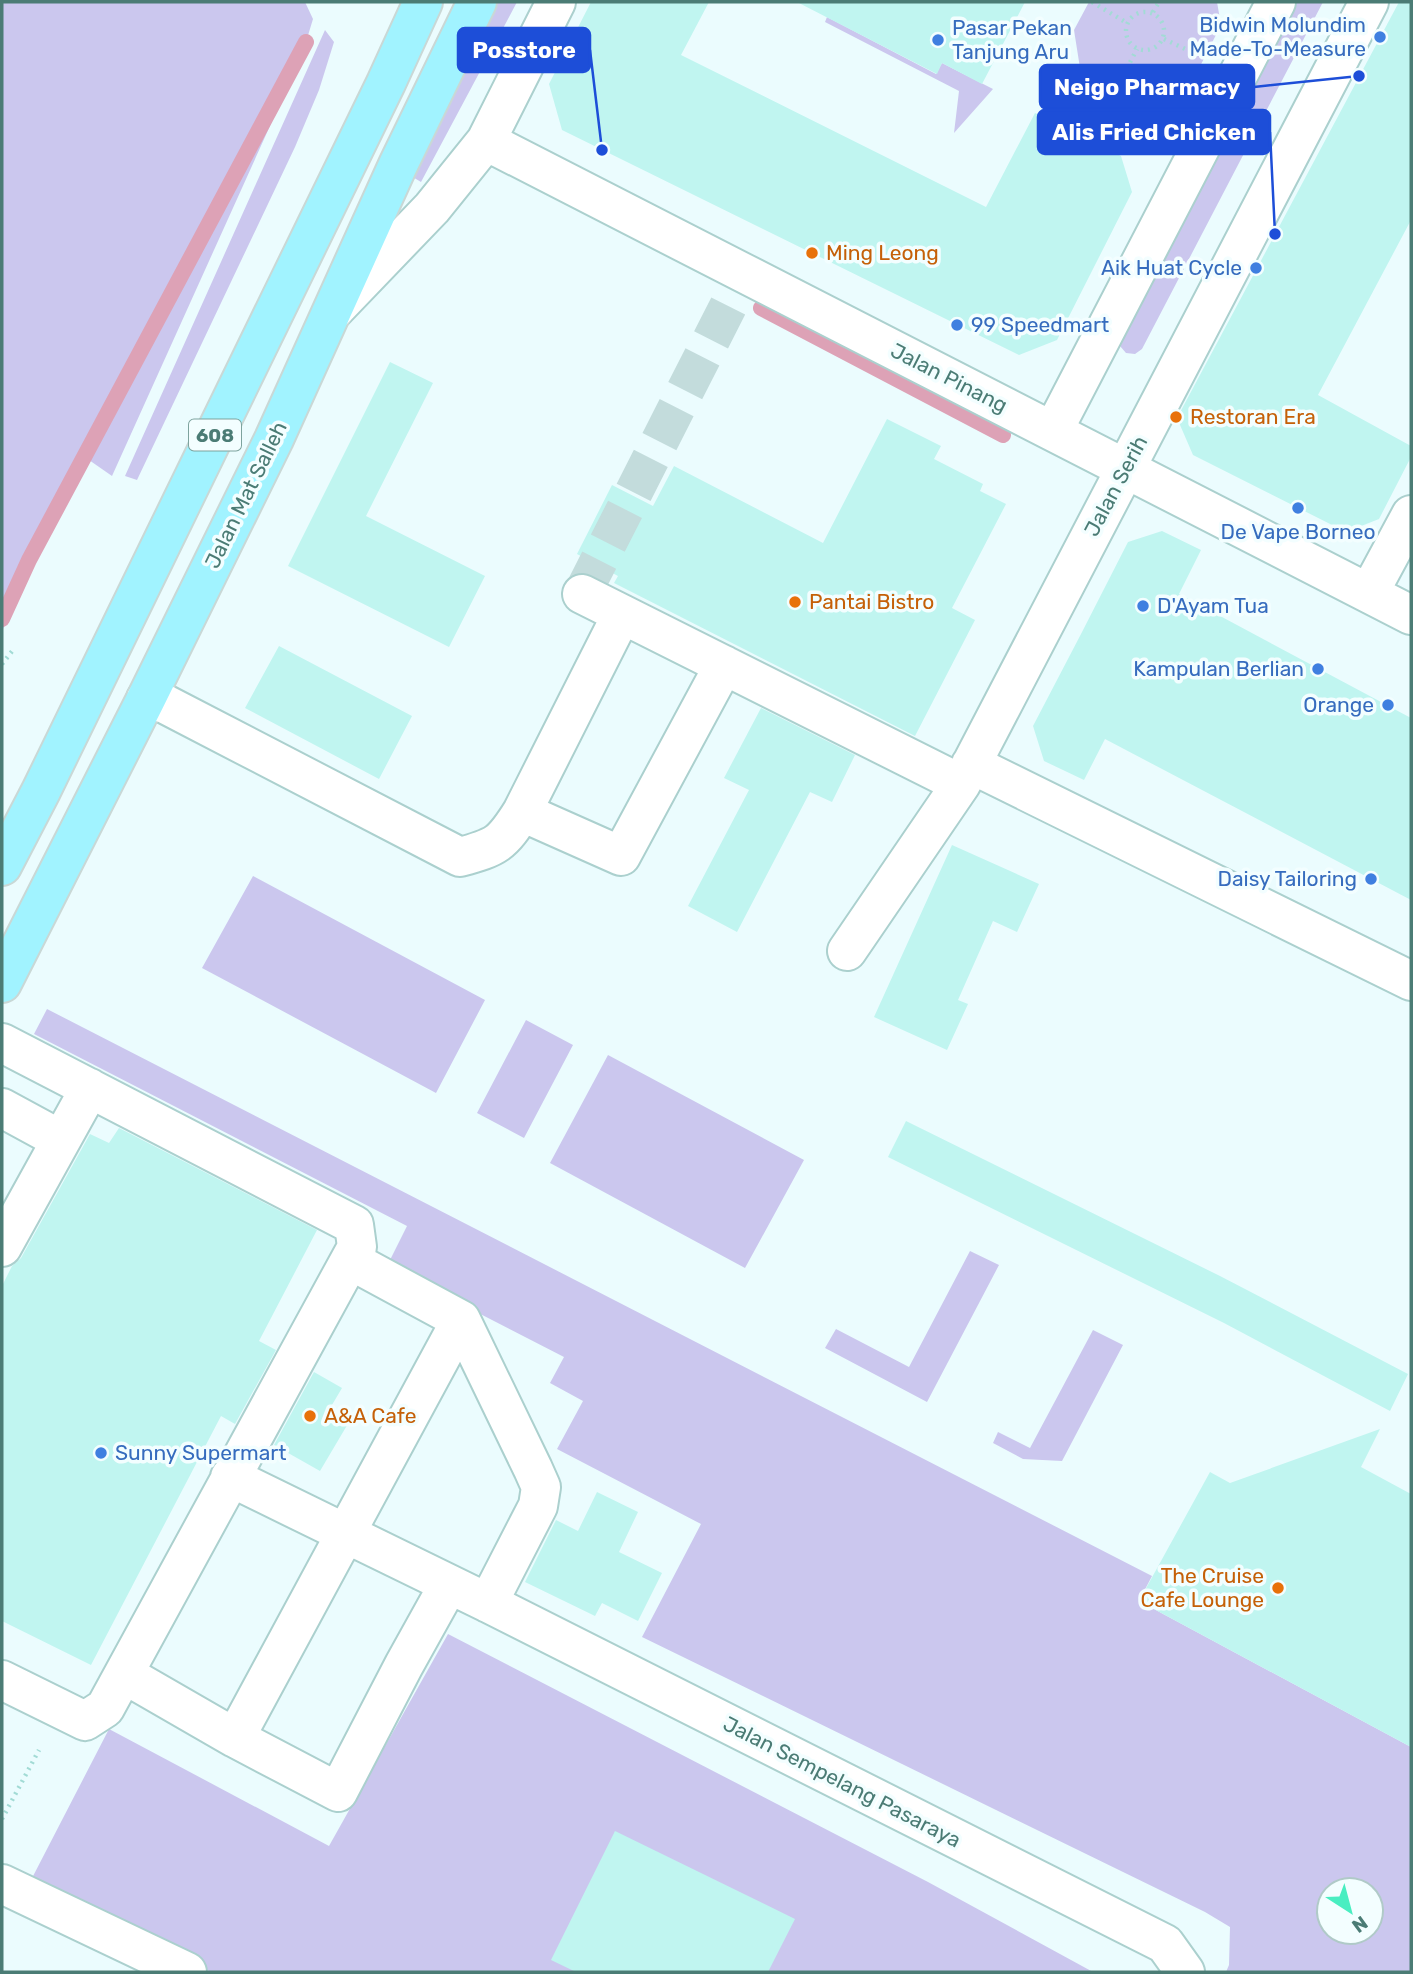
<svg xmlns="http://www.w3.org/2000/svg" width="1413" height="1974" viewBox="0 0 1413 1974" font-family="Rubik,sans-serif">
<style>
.green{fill:#cbc7ee;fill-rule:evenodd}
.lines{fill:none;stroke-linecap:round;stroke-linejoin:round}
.stream{stroke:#dda2b6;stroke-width:16}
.building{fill:#c0f5f0}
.minor-tunnel{stroke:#c3dcdc;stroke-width:38;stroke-dasharray:38 19;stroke-linecap:butt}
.minor-casing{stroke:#abd0ce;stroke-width:42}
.major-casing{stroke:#c9d8d6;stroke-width:42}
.path{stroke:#a2dbd5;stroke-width:4.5;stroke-dasharray:2 5;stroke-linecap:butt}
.minor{stroke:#fff;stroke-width:38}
.major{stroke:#a1f3ff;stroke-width:38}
.shop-dot{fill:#3f7fe0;stroke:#f3feff;stroke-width:2.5}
.food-dot{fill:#e8710a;stroke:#f3feff;stroke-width:2.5}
.labels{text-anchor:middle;stroke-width:7;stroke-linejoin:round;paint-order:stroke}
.shield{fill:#f3feff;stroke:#7da39e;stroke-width:2}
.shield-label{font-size:19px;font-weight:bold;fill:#4b7c75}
.shop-label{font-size:21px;fill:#366cbe;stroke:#f3feff;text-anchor:end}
.food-label{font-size:21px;fill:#c56008;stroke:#f3feff;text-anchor:start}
.street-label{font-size:21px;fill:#4b7c75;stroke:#f3feff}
.leader{fill:none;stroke:#1d4ed8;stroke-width:2.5}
.callout-dot{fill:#1d4ed8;stroke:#f3feff;stroke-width:2.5}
.callout{fill:#1d4ed8;stroke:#1d4ed8;stroke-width:2.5}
.callout-label{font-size:23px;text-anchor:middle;font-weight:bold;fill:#fff}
</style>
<rect width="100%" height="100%" fill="#ebfcfe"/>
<path class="green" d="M 2,2 L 305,2 L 313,19 L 302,55 L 112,476 L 89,460 L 34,563 L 2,631 Z
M 493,2 L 517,2 L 421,182 L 411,176 Z
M 1089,2 L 1217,2 L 1221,25 L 1188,90 L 1155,107 L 1080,68 L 1074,30 Z
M 1297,2 L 1323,2 L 1142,349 L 1135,354 L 1126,353 L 1120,346 L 1122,338 Z
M 827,17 L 936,74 L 942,63 L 993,89 L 954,133 L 959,91 L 825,22 Z
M 325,30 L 334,42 L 319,90 L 295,147 L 137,480 L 125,476 Z
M 253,876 L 485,1000 L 436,1093 L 202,968 Z
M 47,1009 L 1152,1576 L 1139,1601 L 1411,1747 L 1411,1972 L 1226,1972 L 1229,1965 L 1230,1927 L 1205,1912 L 642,1637 L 701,1524 L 557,1449 L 583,1401 L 550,1383 L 564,1357 L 387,1266 L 407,1226 L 34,1034 ZM 1329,1890 L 1371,1890 L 1371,1932 L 1329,1932 Z
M 526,1020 L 573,1045 L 524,1138 L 477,1113 Z
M 608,1055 L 804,1160 L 745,1268 L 550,1163 Z
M 970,1251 L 999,1265 L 927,1402 L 825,1348 L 836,1329 L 909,1367 Z
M 1093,1330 L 1123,1345 L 1062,1461 L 1023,1459 L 993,1443 L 998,1432 L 1030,1448 Z
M 448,1634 L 928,1882 L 1093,1972 L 211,1972 L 30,1882 L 109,1729 L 329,1846 Z"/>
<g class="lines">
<path class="stream" d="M 761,308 L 1003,435
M 2,619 L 29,560 L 306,42"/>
</g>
<path class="building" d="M 591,2 L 709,2 L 681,55 L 986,207 L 1035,113 L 1121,156 L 1132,192 L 1057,340 L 1019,355 L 562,130 L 549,84 Z
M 797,2 L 1025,2 L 982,84 L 942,63 L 937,74 Z
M 1399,2 L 1411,2 L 1411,220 L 1318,395 L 1411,446 L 1411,457 L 1379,519 L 1346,532 L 1193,455 L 1177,418 Z
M 390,362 L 433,383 L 366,516 L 485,576 L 449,647 L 288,566 Z
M 887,419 L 941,446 L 934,459 L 983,484 L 980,491 L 1006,504 L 952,608 L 975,620 L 915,736 L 614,583 L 618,576 L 577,554 L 612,485 L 653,506 L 674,466 L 823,543 Z
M 1162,531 L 1201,550 L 1179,594 L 1411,718 L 1411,900 L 1105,739 L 1084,780 L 1044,761 L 1033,726 L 1081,634 L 1128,542 Z
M 279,646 L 412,716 L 379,779 L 245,708 Z
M 761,708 L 855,755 L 832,802 L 810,792 L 737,932 L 688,906 L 749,790 L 724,778 Z
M 952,845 L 1039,884 L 1017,932 L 993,921 L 958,1000 L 968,1004 L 947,1050 L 874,1017 Z
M 906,1121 L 1220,1276 L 1408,1374 L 1390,1411 L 1224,1323 L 888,1157 Z
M 119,1128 L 317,1230 L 259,1341 L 276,1350 L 235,1424 L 221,1416 L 91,1665 L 2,1621 L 2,1286 L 12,1266 L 21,1258 L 90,1134 L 109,1143 Z
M 314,1372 L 342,1388 L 329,1410 L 349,1422 L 320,1471 L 274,1445 Z
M 1380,1429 L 1361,1467 L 1411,1494 L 1411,1747 L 1139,1601 L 1210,1472 L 1230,1483 Z
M 597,1492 L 638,1512 L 619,1552 L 662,1573 L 638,1621 L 602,1603 L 595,1616 L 525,1582 L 556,1520 L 578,1531 Z
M 615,1831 L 795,1919 L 768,1972 L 576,1972 L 551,1960 Z"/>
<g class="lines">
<path class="minor-tunnel" d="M 582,594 L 745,273"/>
<defs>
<path id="minor" d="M 486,141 L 1411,615
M 334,310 L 432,208 L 486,141 L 556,2
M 1053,431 L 1276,2
M 1369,593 L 1411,515
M 582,594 L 961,784
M 622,614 L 522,812 L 621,856 L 724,665
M 146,699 L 165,704 L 460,857 C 497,847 502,844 522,812
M 971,764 L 1411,981
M 847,951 L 961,784 L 1369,2
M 2,1043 L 354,1225 L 357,1247 L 105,1708 L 85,1721 L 2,1680
M 2,1108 L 61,1140
M 2,1247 L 90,1088
M 350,1260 L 461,1320 L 533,1469 L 541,1487 L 538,1506 L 488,1603
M 230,1477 L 488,1603 L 1165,1944 L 1185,1972
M 124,1674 L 235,1738 L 338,1792 L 404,1665 L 449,1584
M 235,1738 L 461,1320
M 2,1884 L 187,1972"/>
<path id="major" d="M 2,866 L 41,791 L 386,83 L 423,2
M 2,983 L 146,699 L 274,439 L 398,165 L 477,2"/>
</defs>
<use href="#minor" class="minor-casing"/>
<use href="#major" class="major-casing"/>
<path class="path" d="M 1092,2 L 1127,23
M1126 31a19 19 0 1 1 38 0a19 19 0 1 1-38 0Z
M 1153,12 L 1159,2
M 1164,39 L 1198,55
M 1117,87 L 1137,49
M 2,664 L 13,650
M 2,1819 L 39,1750"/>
<use href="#minor" class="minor"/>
<use href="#major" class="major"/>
</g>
<g class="shop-dot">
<circle cx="1380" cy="37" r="7"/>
<circle cx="938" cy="40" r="7"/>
<circle cx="1256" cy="268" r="7"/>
<circle cx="957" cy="325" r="7"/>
<circle cx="1298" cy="508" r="7"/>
<circle cx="1143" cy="606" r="7"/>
<circle cx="1318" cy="669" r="7"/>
<circle cx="1388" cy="705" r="7"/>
<circle cx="1371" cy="879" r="7"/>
<circle cx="101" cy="1453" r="7"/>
</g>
<g class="food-dot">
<circle cx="812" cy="253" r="7"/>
<circle cx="1176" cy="417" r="7"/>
<circle cx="795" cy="602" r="7"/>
<circle cx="310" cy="1416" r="7"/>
<circle cx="1278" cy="1588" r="7"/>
</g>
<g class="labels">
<rect class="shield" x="189" y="419.5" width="52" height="31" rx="5"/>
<g class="shield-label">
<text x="215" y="442">608</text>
</g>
<g class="shop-label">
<text x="1366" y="32">Bidwin Molundim<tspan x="1366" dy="24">Made-To-Measure</tspan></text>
<text x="952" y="35" text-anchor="start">Pasar Pekan<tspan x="952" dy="24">Tanjung Aru</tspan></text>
<text x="1242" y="275">Aik Huat Cycle</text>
<text x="971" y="332" text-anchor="start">99 Speedmart</text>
<text x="1298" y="539" text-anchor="middle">De Vape Borneo</text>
<text x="1157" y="613" text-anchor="start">D'Ayam Tua</text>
<text x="1304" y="676">Kampulan Berlian</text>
<text x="1374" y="712">Orange</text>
<text x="1357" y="886">Daisy Tailoring</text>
<text x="115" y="1460" text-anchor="start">Sunny Supermart</text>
</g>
<g class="food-label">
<text x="826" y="260">Ming Leong</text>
<text x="1190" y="424">Restoran Era</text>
<text x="809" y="609">Pantai Bistro</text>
<text x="324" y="1423">A&amp;A Cafe</text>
<text x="1264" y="1583" text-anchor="end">The Cruise<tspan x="1264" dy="24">Cafe Lounge</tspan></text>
</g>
<g class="street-label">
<text transform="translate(949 378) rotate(27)" y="7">Jalan Pinang</text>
<text transform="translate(1116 486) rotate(-62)" y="7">Jalan Serih</text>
<text transform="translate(246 495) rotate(-64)" y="7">Jalan Mat Salleh</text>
<text transform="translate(842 1782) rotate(27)" y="7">Jalan Sempelang Pasaraya</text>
</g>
</g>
<path class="leader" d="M602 150L590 50M1359 76L1254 87M1275 234L1270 132"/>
<g class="callout-dot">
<circle cx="602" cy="150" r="7"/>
<circle cx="1359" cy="76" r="7"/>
<circle cx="1275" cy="234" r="7"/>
</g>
<g class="callout">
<rect x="458" y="28" width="132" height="44" rx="7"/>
<rect x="1040" y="65" width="214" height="44" rx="7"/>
<rect x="1038" y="110" width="232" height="44" rx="7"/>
</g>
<g class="callout-label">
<text x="524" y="58">Posstore</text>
<text x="1147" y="95">Neigo Pharmacy</text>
<text x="1154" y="140">Alis Fried Chicken</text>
</g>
<rect width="1413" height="1974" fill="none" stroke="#4b7c75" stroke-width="7"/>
<g transform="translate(1350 1911) rotate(144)"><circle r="33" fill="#f3feff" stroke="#b0cac8" stroke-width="2"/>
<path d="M0-5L12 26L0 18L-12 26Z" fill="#49eec1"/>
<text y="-10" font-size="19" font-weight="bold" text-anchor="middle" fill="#4b7c75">N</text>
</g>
</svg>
